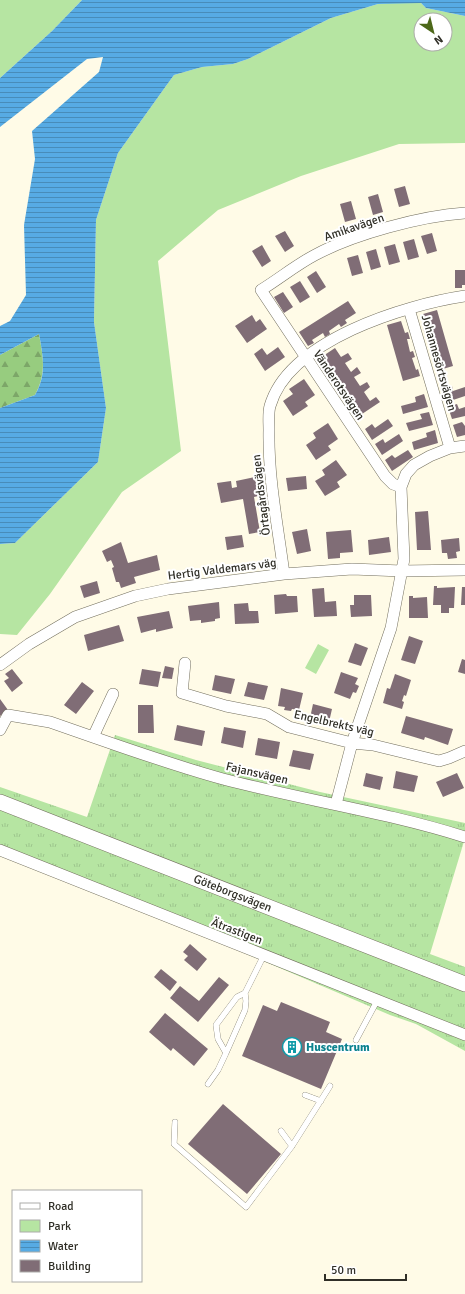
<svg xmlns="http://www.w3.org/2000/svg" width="465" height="1294" viewBox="0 0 465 1294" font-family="Signika,sans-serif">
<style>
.grass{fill:url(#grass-tufts)}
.forest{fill:url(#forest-firs)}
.park{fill:#b6e5a2;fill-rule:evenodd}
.water{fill:url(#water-rules)}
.building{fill:#806d76}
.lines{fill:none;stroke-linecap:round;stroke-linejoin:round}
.service-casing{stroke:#736f5e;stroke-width:6}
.minor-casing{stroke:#736f5e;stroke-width:12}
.secondary-casing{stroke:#736f5e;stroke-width:16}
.service{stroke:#fff;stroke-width:5.5}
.minor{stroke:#fff;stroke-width:11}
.secondary{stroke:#fff;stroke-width:15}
.labels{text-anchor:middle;stroke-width:4;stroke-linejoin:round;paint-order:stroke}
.street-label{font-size:12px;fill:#302f27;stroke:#fff}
.culture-label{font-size:12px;font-weight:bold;fill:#0d838f;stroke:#fff;text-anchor:start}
</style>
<defs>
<pattern id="grass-tufts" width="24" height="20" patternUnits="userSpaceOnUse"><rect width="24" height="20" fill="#b6e5a2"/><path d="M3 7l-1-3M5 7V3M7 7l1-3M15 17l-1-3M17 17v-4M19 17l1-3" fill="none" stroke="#9dc58c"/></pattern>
<pattern id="forest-firs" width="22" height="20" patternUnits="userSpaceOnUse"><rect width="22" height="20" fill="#97cc7f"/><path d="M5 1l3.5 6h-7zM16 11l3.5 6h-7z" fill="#7ca668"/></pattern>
<pattern id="water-rules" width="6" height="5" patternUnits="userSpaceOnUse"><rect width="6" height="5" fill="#57abe4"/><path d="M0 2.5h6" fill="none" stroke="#488cb9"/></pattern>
</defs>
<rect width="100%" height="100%" fill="#fffbe7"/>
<path class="grass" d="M 115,735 L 196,760 L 320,792 L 465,823 L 465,838 L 430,954 L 465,967 L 465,1051 L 416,1024 L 390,1015 L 0,849 L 0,787 L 87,817 Z"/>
<path class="forest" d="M 39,334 C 43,357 47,373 35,395 L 0,408 L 0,355 Z"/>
<path class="park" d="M 0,0 L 82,0 L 52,31 L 0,78 Z
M 399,2 L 421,3 L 426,8 L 465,16 L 465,143 L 399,144 L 301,176 L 218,210 L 158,261 L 181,451 L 122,492 L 50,594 L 17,635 L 0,634 L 0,544 L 15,543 L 98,462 L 106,408 L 94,322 L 96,220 L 118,153 L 166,86 L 174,75 L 202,67 L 233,64 L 248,59 L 331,18 L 378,4 ZM 421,20 L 445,20 L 445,44 L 421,44 Z
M 318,644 L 329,650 L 316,674 L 305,668 Z"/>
<path class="water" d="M 82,0 L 465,0 L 465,16 L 426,8 L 421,3 L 378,4 L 331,18 L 248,59 L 233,64 L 202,67 L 174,75 L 166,86 L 118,153 L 96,220 L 94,322 L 106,408 L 98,462 L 15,543 L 0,544 L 0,408 L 35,395 C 47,374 43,357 39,334 L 0,355 L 0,326 L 10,321 L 26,295 L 24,225 L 35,159 L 32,131 L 99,72 L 103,57 L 87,59 L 0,127 L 0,78 L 52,31 Z"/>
<path class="building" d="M 405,186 L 410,204 L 399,207 L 394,189 Z
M 378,194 L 383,212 L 373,215 L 368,197 Z
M 351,201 L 356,219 L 345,222 L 340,204 Z
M 285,231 L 294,246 L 285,252 L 275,236 Z
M 432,233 L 437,251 L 427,254 L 421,236 Z
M 414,239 L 419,257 L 408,260 L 403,242 Z
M 395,244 L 400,262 L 389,265 L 384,247 Z
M 262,245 L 271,261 L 262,267 L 252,251 Z
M 376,249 L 381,267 L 371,270 L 366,252 Z
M 358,255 L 363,273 L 352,276 L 347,258 Z
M 455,270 L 465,270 L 465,285 L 462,285 L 462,288 L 455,288 Z
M 316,271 L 326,287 L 317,293 L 307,277 Z
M 300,281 L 310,297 L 300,303 L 290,287 Z
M 283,292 L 293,307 L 284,313 L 274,297 Z
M 348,301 L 356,313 L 345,320 L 347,323 L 341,327 L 339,324 L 329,331 L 330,334 L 325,337 L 323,333 L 312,340 L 314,343 L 308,346 L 299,332 Z
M 437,310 L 453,366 L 436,371 L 434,365 L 437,364 L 434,352 L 431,353 L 429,346 L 432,346 L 428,333 L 425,334 L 423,328 L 427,327 L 423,314 Z
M 252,315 L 256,322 L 260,319 L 267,329 L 247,343 L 235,326 Z
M 401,321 L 405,333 L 408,332 L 410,339 L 407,339 L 410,352 L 413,351 L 415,357 L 412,358 L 416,370 L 418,369 L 420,376 L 403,381 L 387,325 Z
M 278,347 L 285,357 L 265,371 L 254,354 L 262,348 L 267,355 Z
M 335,348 L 341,357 L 348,353 L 352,359 L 345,363 L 351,372 L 357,367 L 361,373 L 354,377 L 360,386 L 367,382 L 370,387 L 364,392 L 370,401 L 376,397 L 380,402 L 362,414 L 323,356 Z
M 304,379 L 315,395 L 305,402 L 308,406 L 293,416 L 283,401 L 293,394 L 289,389 Z
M 452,386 L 453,391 L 465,387 L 465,396 L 447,402 L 443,389 Z
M 424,394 L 428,407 L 403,414 L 401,406 L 416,402 L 415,397 Z
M 457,404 L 459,409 L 465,407 L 465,416 L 452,419 L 448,407 Z
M 429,412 L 433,425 L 409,431 L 406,423 L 422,419 L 420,414 Z
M 388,419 L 393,426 L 372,440 L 365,429 L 372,424 L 375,428 Z
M 462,422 L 465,426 L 465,435 L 457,437 L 453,425 Z
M 328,423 L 338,439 L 328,446 L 331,450 L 316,460 L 306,445 L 316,438 L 313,433 Z
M 435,430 L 438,443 L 414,450 L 412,442 L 427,437 L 426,433 Z
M 399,434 L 403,441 L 382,455 L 375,444 L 383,439 L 385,443 Z
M 408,450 L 413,457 L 392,471 L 385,460 L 392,455 L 395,458 Z
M 336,460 L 347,475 L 337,482 L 340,487 L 325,496 L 315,481 L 325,475 L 322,470 Z
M 306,476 L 307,489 L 288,491 L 286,478 Z
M 255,477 L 258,496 L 254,497 L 260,532 L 249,534 L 243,499 L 221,503 L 217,483 L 231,481 L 232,488 L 237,487 L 236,481 Z
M 428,511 L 431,550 L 417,550 L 415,512 Z
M 307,529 L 311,551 L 297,554 L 292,532 Z
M 351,530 L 353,552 L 340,553 L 340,558 L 328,559 L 326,532 Z
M 242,535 L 244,547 L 227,550 L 225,537 Z
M 389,537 L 391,552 L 369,555 L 368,540 Z
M 459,538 L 460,551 L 456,552 L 457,558 L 448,559 L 447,553 L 442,553 L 441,540 Z
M 121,542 L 128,563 L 157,555 L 160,570 L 134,577 L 136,583 L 121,588 L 119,582 L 116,582 L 112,568 L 114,567 L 111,560 L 107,562 L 102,551 Z
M 97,581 L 100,593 L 84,598 L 80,586 Z
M 434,586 L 437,586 L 437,588 L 455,587 L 454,608 L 449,608 L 449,613 L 441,613 L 441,605 L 433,605 Z
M 462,587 L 465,587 L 465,605 L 461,605 Z
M 324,588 L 325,602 L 336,601 L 337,616 L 314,617 L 312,589 Z
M 286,594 L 287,596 L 297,596 L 298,612 L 275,614 L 274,595 Z
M 354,595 L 371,595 L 372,616 L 351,617 L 350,605 L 354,605 Z
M 409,596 L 413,596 L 413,598 L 427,597 L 428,618 L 409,618 Z
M 219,602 L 220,618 L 215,619 L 215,621 L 201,623 L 201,620 L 190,621 L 188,606 Z
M 248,603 L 249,611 L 258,611 L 259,623 L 235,624 L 234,604 Z
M 169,611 L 173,628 L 156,632 L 156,629 L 141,633 L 137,617 Z
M 119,625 L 124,641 L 88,651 L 84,635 Z
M 409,636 L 423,641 L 415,664 L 401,660 Z
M 355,643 L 368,648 L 361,666 L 348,662 Z
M 462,659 L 465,660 L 465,674 L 458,672 Z
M 165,666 L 174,668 L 172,679 L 162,678 Z
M 12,669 L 23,683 L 12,692 L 4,681 L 9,678 L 5,674 Z
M 142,669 L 161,672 L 158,687 L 139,684 Z
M 341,672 L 358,678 L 355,684 L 359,686 L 356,693 L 353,692 L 350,699 L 334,693 Z
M 395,674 L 411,680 L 406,696 L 404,695 L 402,701 L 404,702 L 402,709 L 383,703 L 387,688 L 390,689 Z
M 215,675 L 235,679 L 231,694 L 212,690 Z
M 82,682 L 94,691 L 76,714 L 64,705 Z
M 248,682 L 268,686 L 264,700 L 244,696 Z
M 281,688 L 303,693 L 299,710 L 292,709 L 291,711 L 284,710 L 285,707 L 278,706 Z
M 0,699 L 8,710 L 0,716 Z
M 313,704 L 332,709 L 329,722 L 310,718 Z
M 138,705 L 153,705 L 154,733 L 138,733 Z
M 406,716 L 453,729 L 448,745 L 425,737 L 424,740 L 401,733 Z
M 177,725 L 205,731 L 202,746 L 174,740 Z
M 224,727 L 246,731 L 243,748 L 221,743 Z
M 258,738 L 280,742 L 277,759 L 255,755 Z
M 293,750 L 314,754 L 310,770 L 289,766 Z
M 396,771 L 418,776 L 414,792 L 393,788 Z
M 366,773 L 383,777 L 380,790 L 363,786 Z
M 457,773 L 464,788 L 443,797 L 436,782 Z
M 190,944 L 207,959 L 197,971 L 184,960 L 188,956 L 183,952 Z
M 161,969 L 177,982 L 170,991 L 154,977 Z
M 219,977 L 229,985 L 198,1022 L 170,998 L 180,986 L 199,1001 Z
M 281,1002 L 330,1022 L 326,1032 L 342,1039 L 321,1089 L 242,1056 L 263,1005 L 277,1011 Z
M 165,1013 L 208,1049 L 194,1066 L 173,1048 L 171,1051 L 149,1032 Z
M 223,1104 L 281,1154 L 247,1194 L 188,1144 Z"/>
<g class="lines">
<defs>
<path id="service" d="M 356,1040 L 377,1001
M 226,1053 L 245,1010 L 246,1001 L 245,993 L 264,955
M 208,1084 L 218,1070 L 226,1053 L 218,1039 L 216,1025 L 237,997 L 245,993
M 305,1095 L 321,1101
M 175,1122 L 174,1144 L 246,1207 L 292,1146 L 330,1086
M 281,1131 L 292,1146"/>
<path id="minor" d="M 409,309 L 450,448
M 401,487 L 393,484 L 385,476 L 261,290 C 279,279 296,265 315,255 C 354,234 421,216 465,213
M 284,574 C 278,527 268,478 269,430 C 269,422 268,413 270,406 C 289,340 405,305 465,296
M 185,663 L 182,693 L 226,706 L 267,714 L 289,727 L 352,743 L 373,745 L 439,761 L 449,758 L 465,751
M 0,665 L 29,644 L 75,617 L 135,596 L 168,589 L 284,574 L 352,569 L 402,571 L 465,570
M 113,694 L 93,737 C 136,752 179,767 223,779 C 303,800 386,812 465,837
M 0,730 L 8,715 L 50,722 L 93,737
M 336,804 L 352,743 L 391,628 L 404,559 L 401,487 L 406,474 L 414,465 L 430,456 L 450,448 L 465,446
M 0,850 L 465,1035"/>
<g id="secondary">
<path id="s1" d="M 0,802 L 465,984"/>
</g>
</defs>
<use href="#service" class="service-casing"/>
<use href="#minor" class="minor-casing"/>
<use href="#secondary" class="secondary-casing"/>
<use href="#service" class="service"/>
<use href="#minor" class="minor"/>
<use href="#secondary" class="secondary"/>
</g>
<defs>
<symbol id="building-ring" viewBox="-11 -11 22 22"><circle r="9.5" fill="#fff" stroke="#0f9aa8" stroke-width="1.5"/><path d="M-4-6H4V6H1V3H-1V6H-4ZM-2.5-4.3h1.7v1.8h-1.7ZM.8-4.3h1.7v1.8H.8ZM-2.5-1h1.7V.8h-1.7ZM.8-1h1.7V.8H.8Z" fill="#0f9aa8"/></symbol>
</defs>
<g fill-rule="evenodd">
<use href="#building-ring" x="281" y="1036" width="22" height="22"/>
</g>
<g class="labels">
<g class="street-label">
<text transform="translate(354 227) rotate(-19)" y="4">Amikavägen</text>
<text transform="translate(439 363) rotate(74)" y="4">Johannesörtsvägen</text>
<text transform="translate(339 385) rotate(56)" y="4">Vänderotsvägen</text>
<text transform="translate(261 495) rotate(-97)" y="4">Örtagårdsvägen</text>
<text transform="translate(222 569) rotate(-7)" y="4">Hertig Valdemars väg</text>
<text transform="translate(334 723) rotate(13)" y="4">Engelbrekts väg</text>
<text transform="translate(257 773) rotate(13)" y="4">Fajansvägen</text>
<text dy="4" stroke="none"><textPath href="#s1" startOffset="250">Göteborgsvägen</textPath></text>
<text transform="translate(237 931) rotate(21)" y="4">Ätrastigen</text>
</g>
<g class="culture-label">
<text x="306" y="1051">Huscentrum</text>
</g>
</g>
<rect x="12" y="1190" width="130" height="92" fill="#ffffff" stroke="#acaca9"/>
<rect x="20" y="1203" width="20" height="6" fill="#ffffff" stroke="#acaca9"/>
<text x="48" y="1210" font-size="12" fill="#302f27">Road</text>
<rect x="20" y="1220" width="20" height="12" fill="#b6e5a2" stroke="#acaca9"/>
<text x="48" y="1230" font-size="12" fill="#302f27">Park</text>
<rect x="20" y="1240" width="20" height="12" fill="url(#water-rules)" stroke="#acaca9"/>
<text x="48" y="1250" font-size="12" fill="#302f27">Water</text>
<rect x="20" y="1260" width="20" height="12" fill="#806d76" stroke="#acaca9"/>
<text x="48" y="1270" font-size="12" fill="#302f27">Building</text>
<g transform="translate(433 32) rotate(145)"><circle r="19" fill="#ffffff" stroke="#acaca9"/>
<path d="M0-3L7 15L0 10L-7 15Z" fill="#4d681a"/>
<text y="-6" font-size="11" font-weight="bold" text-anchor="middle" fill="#302f27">N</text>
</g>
<path d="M325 1274v6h81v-6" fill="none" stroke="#302f27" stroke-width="2"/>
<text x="331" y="1274" font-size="12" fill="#302f27" stroke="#ffffff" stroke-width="3" paint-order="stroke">50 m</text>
</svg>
